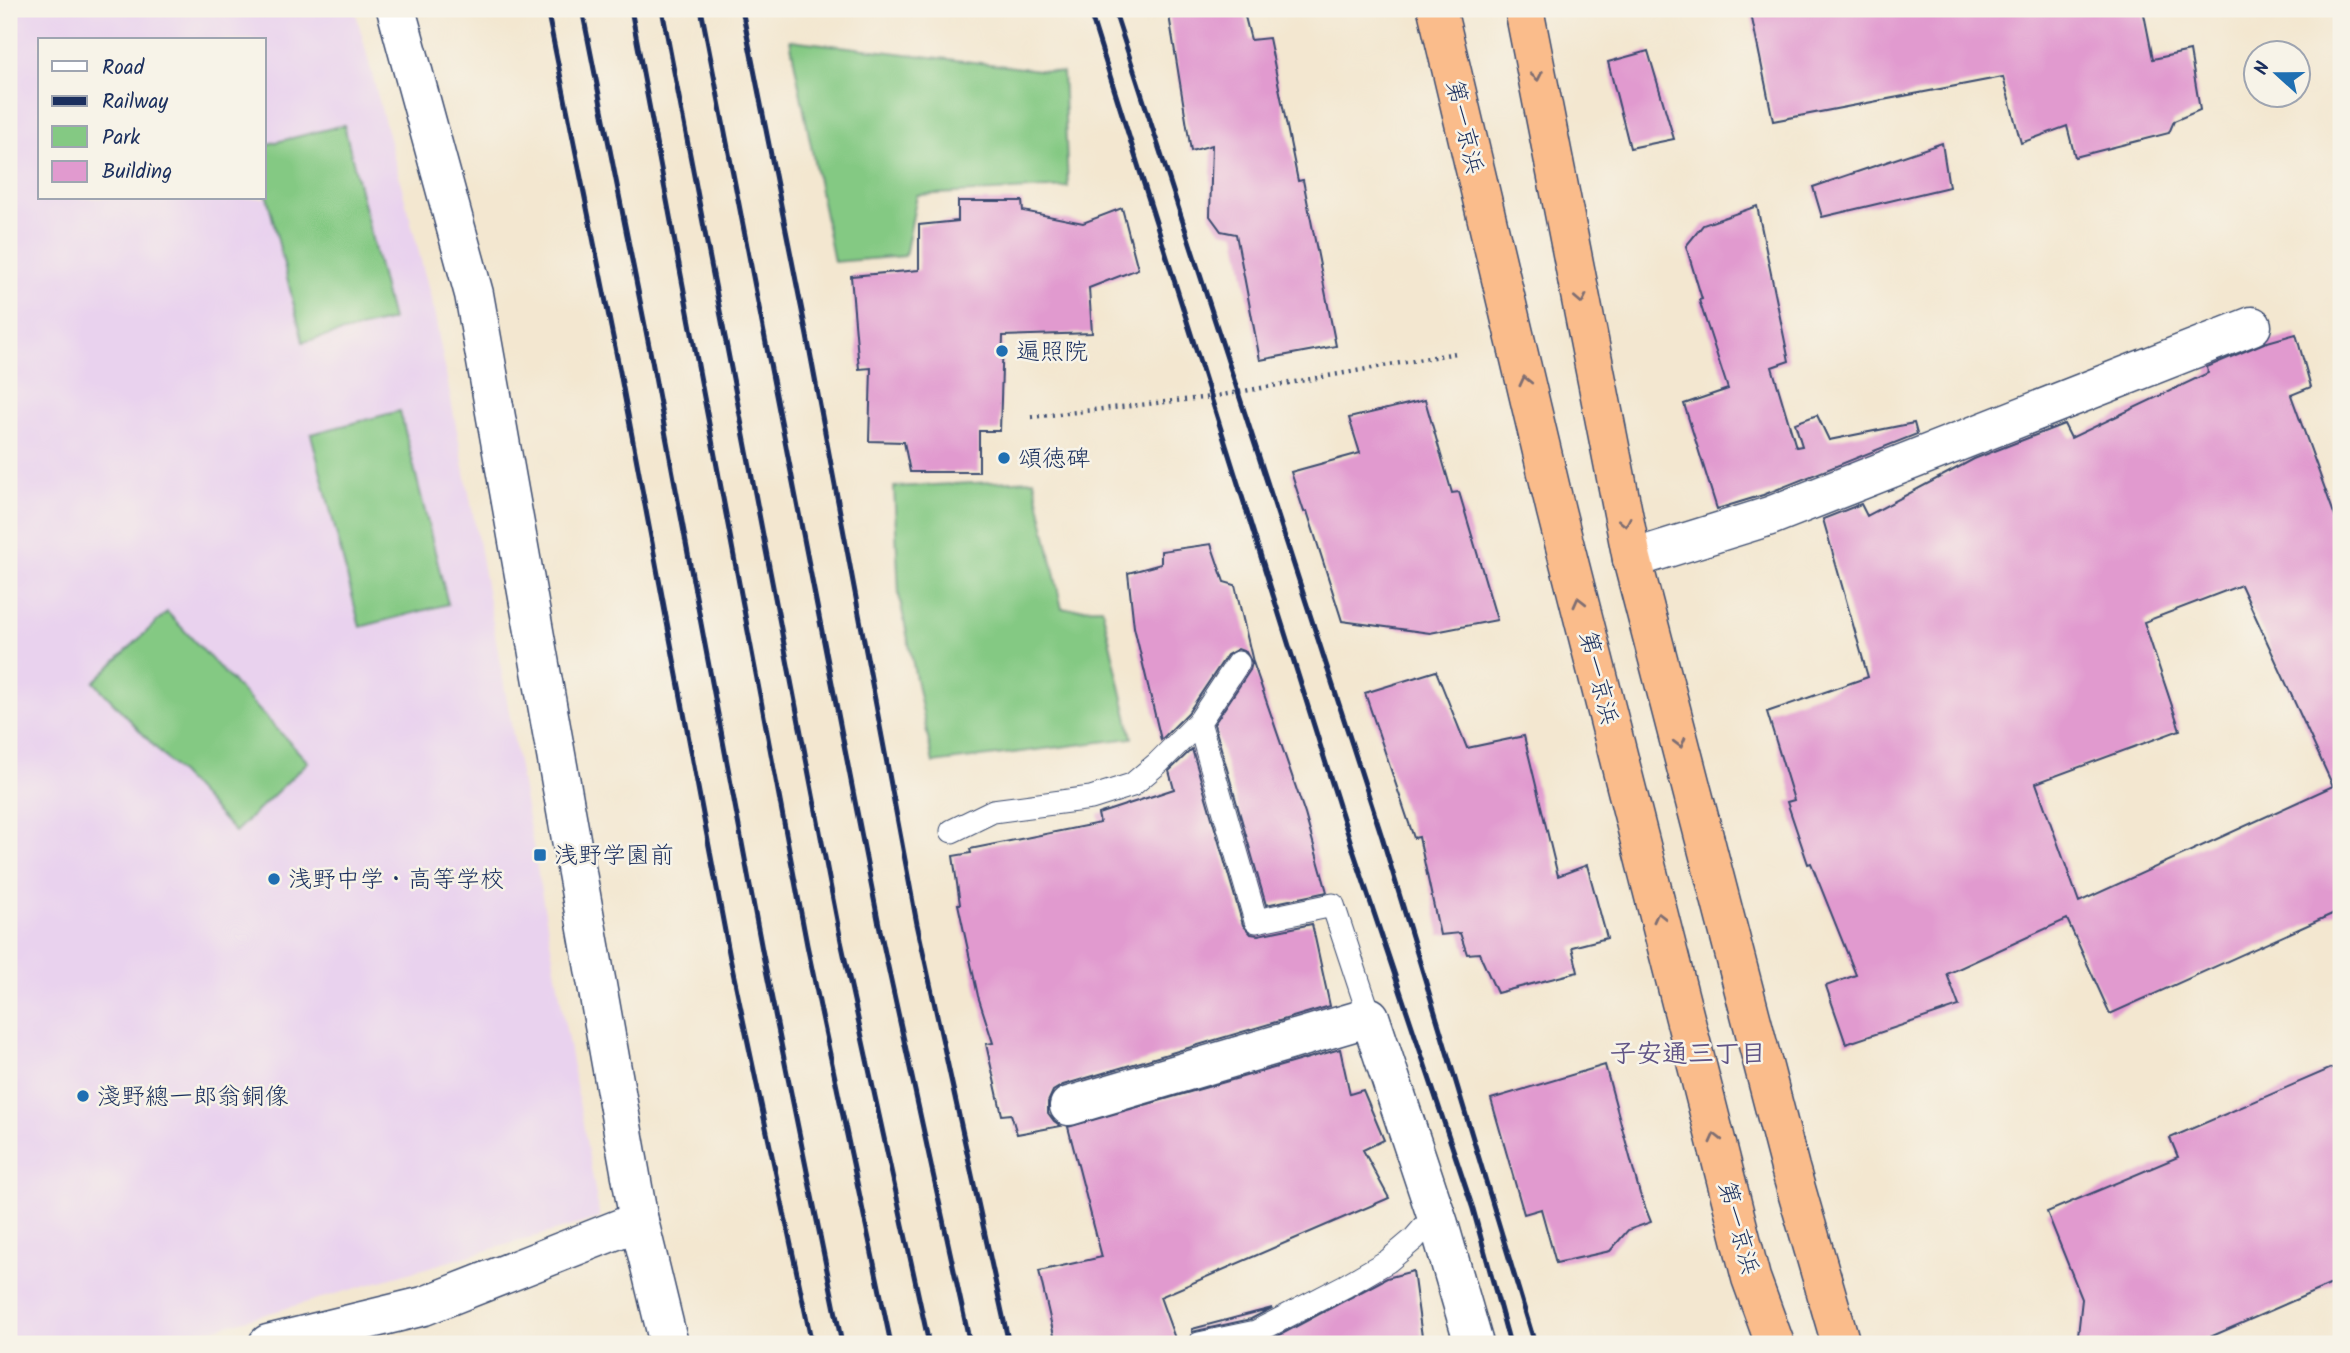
<svg xmlns="http://www.w3.org/2000/svg" width="2350" height="1353" viewBox="0 0 2350 1353" font-family="Kalam,'Klee One',sans-serif">
<style>
.built{fill:#e9d2ee;fill-rule:evenodd}
.green{fill:#84c983;stroke:#507c70;stroke-width:2}
.building{fill:#e19acf;fill-rule:evenodd}
.lines{fill:none;stroke-linecap:round;stroke-linejoin:round}
.service-casing{stroke:#3b4b6f;stroke-width:25}
.minor-casing{stroke:#3b4b6f;stroke-width:41}
.tertiary-casing{stroke:#3b4b6f;stroke-width:41}
.trunk-casing{stroke:#3b4b6f;stroke-width:41}
.path{stroke:#3b4b6f;stroke-width:4.5;stroke-dasharray:2 5;stroke-linecap:butt}
.service{stroke:#fff;stroke-width:23}
.minor{stroke:#fff;stroke-width:38}
.tertiary{stroke:#fff;stroke-width:38}
.trunk{stroke:#fabc8b;stroke-width:38}
.rail{stroke:#1b2f5e;stroke-width:5}
.oneway{stroke:#7f6e72}
.poi-dot{fill:#1f6fb2;stroke:#f7f3e8;stroke-width:2.5}
.labels{text-anchor:middle;stroke-width:5;stroke-linejoin:round;paint-order:stroke}
.street-label{font-size:24px;fill:#1b2f5e;stroke:#f7f3e8}
.poi-label{font-size:24px;fill:#1b2f5e;stroke:#f7f3e8;text-anchor:start}
.neighbourhood-label{font-size:26px;font-weight:bold;fill:#605486;stroke:#f7f3e8}
</style>
<rect width="100%" height="100%" fill="#f7f3e8"/>
<filter id="ink" filterUnits="userSpaceOnUse"><feTurbulence type="fractalNoise" baseFrequency=".0143" numOctaves="2"/><feDisplacementMap in="SourceGraphic" scale="14" xChannelSelector="R" yChannelSelector="G"/><feConvolveMatrix kernelMatrix="1 2 1 2 8 2 1 2 1" color-interpolation-filters="sRGB"/></filter>
<filter id="wash" filterUnits="userSpaceOnUse"><feTurbulence type="fractalNoise" baseFrequency=".00686" numOctaves="4" result="noise"/><feDisplacementMap in="SourceGraphic" scale="28" xChannelSelector="R" yChannelSelector="G"/><feGaussianBlur stdDeviation="1.57" result="paint"/><feColorMatrix in="noise" values="0 0 0 0 0 0 0 0 0 0 0 0 0 0 0 0 0 1.4 0 .05"/><feComposite in="paint" operator="in"/></filter>
<g filter="url(#wash)">
<rect width="100%" height="100%" fill="#f3e7d0"/>
<path class="built" d="M 9,9 L 355,9 L 433,306 L 478,540 L 600,1218 L 162,1344 L 9,1344 ZM 40,40 L 264,40 L 264,198 L 40,198 Z"/>
<path class="green" d="M 790,40 L 1063,73 L 1068,187 L 917,195 L 905,256 L 834,262 Z
M 344,125 L 392,320 L 303,342 L 264,184 L 264,145 Z
M 400,411 L 448,604 L 360,627 L 311,434 Z
M 1034,480 L 1062,609 L 1102,608 L 1132,738 L 933,763 L 899,595 L 894,487 Z
M 167,612 L 308,762 L 235,832 L 94,682 Z"/>
<g id="blocks">
<path class="building" d="M 1168,9 L 1243,9 L 1251,40 L 1269,38 L 1298,181 L 1303,180 L 1336,346 L 1260,360 L 1236,234 L 1221,231 L 1210,216 L 1212,145 L 1191,151 Z
M 1750,9 L 2143,9 L 2153,59 L 2190,51 L 2200,110 L 2174,121 L 2169,133 L 2075,157 L 2067,126 L 2021,143 L 2003,77 L 1773,121 Z
M 1648,51 L 1674,139 L 1630,148 L 1608,62 Z
M 1942,143 L 1949,187 L 1822,217 L 1813,187 Z
M 958,201 L 1022,201 L 1023,211 L 1083,223 L 1122,208 L 1138,269 L 1089,288 L 1092,333 L 1003,336 L 1000,431 L 979,431 L 979,472 L 910,472 L 904,442 L 869,441 L 871,368 L 859,369 L 851,276 L 919,270 L 919,225 L 958,221 Z
M 1757,206 L 1789,361 L 1772,367 L 1796,447 L 1802,446 L 1795,423 L 1817,415 L 1829,440 L 1914,423 L 1917,434 L 1763,495 L 1717,509 L 1684,404 L 1728,389 L 1699,300 L 1702,299 L 1686,246 L 1703,225 Z
M 2296,334 L 2311,387 L 2291,395 L 2341,533 L 2341,910 L 2110,1014 L 2067,919 L 1947,974 L 1959,1006 L 1846,1044 L 1826,986 L 1856,975 L 1811,863 L 1808,864 L 1787,802 L 1794,800 L 1767,712 L 1868,677 L 1823,519 L 1861,504 L 1867,516 L 1974,459 L 2064,424 L 2071,438 L 2208,373 L 2207,367 L 2264,343 ZM 2241,585 L 2333,786 L 2079,902 L 2036,783 L 2180,730 L 2144,622 Z
M 1425,400 L 1452,493 L 1459,492 L 1497,620 L 1430,633 L 1342,621 L 1307,511 L 1304,512 L 1291,472 L 1360,453 L 1349,418 Z
M 1211,544 L 1224,582 L 1235,585 L 1253,662 L 1305,814 L 1327,892 L 1266,905 L 1214,724 L 1250,670 L 1252,663 L 1246,652 L 1238,649 L 1227,655 L 1188,713 L 1161,740 L 1134,627 L 1128,573 L 1161,564 L 1161,551 Z
M 1436,671 L 1467,748 L 1524,736 L 1558,876 L 1587,865 L 1607,938 L 1572,947 L 1578,972 L 1497,993 L 1479,953 L 1467,954 L 1460,933 L 1440,935 L 1419,837 L 1414,838 L 1365,693 Z
M 1192,749 L 1243,925 L 1251,934 L 1258,935 L 1312,924 L 1330,1006 L 1063,1085 L 1053,1091 L 1048,1102 L 1048,1113 L 1054,1121 L 1061,1126 L 1017,1134 L 1011,1114 L 1002,1115 L 986,1044 L 993,1043 L 978,996 L 958,904 L 960,904 L 953,856 L 971,853 L 970,849 L 1100,823 L 1098,814 L 1174,789 L 1169,771 Z
M 1340,1049 L 1350,1094 L 1363,1090 L 1384,1140 L 1363,1150 L 1389,1198 L 1160,1297 L 1177,1344 L 1056,1344 L 1039,1271 L 1102,1257 L 1068,1127 Z
M 2341,1064 L 2341,1280 L 2194,1344 L 2077,1344 L 2082,1299 L 2047,1212 L 2178,1157 L 2170,1138 Z
M 1605,1065 L 1640,1194 L 1651,1222 L 1628,1230 L 1610,1251 L 1556,1263 L 1541,1209 L 1524,1214 L 1491,1099 Z
M 1413,1271 L 1423,1344 L 1263,1344 L 1387,1278 Z
M 1272,1308 L 1251,1319 L 1192,1332 L 1192,1329 Z"/>
</g>
</g>
<g filter="url(#ink)">
<use href="#blocks" fill-opacity="0" stroke="#3b4b6f" stroke-width="2"/>
<g class="lines">
<defs>
<path id="service" d="M 1199,722 L 1256,921 L 1333,905 L 1370,1017
M 952,831 L 993,811 L 1091,798 L 1132,785 L 1158,763 L 1199,722 L 1238,663
M 1199,1344 L 1256,1332 L 1345,1286 L 1388,1261 L 1414,1239 L 1435,1215"/>
<path id="minor" d="M 1632,559 L 1770,516 L 2252,326
M 1069,1106 L 1370,1017 L 1439,1224 L 1474,1344
M 268,1344 L 424,1306 L 639,1221"/>
<path id="tertiary" d="M 396,9 L 474,294 L 639,1221 L 669,1344"/>
<path id="trunk" d="M 1437,9 L 1556,511 L 1751,1278 L 1775,1344
M 1524,9 L 1632,559 L 1790,1168 L 1841,1344"/>
</defs>
<use href="#service" class="service-casing"/>
<use href="#minor" class="minor-casing"/>
<use href="#tertiary" class="tertiary-casing"/>
<use href="#trunk" class="trunk-casing"/>
<path class="path" d="M 1031,417 L 1211,397 L 1456,353"/>
<use href="#service" class="service"/>
<use href="#minor" class="minor"/>
<use href="#tertiary" class="tertiary"/>
<use href="#trunk" class="trunk"/>
<path class="rail" d="M 547,9 L 620,372 L 730,958 L 812,1344
M 582,9 L 652,361 L 762,950 L 842,1344
M 631,9 L 807,945 L 891,1344
M 662,9 L 841,941 L 929,1344
M 701,9 L 880,930 L 970,1344
M 742,9 L 807,336 L 917,924 L 1009,1344
M 1089,9 L 1354,853 L 1473,1209 L 1510,1344
M 1114,9 L 1382,837 L 1535,1344"/>
</g>
<defs><path id="oneway-chevron" d="M-2-3.5L2.5 0L-2 3.5" fill="none" stroke-width="1.6" stroke-linecap="round" stroke-linejoin="round" transform="scale(1.75)"/></defs>
<g class="oneway">
<use href="#oneway-chevron" transform="translate(1537 76) rotate(79)"/>
<use href="#oneway-chevron" transform="translate(1581 299) rotate(79)"/>
<use href="#oneway-chevron" transform="translate(1525 381) rotate(-103)"/>
<use href="#oneway-chevron" transform="translate(1625 522) rotate(79)"/>
<use href="#oneway-chevron" transform="translate(1579 602) rotate(-104)"/>
<use href="#oneway-chevron" transform="translate(1680 743) rotate(75)"/>
<use href="#oneway-chevron" transform="translate(1659 917) rotate(-104)"/>
<use href="#oneway-chevron" transform="translate(1715 1138) rotate(-104)"/>
</g>
</g>
<g class="poi-dot">
<circle cx="1002" cy="351" r="7"/>
<circle cx="1004" cy="458" r="7"/>
<rect x="533" y="848" width="14" height="14" rx="3.5"/>
<circle cx="274" cy="879" r="7"/>
<circle cx="83" cy="1096" r="7"/>
</g>
<g class="labels">
<g class="street-label">
<text transform="translate(1465 127) rotate(77)" y="8">第一京浜</text>
<text transform="translate(1599 678) rotate(76)" y="8">第一京浜</text>
<text transform="translate(1739 1228) rotate(75)" y="8">第一京浜</text>
</g>
<g class="poi-label">
<text x="1016" y="359">遍照院</text>
<text x="1018" y="466">頌徳碑</text>
<text x="554" y="863">浅野学園前</text>
<text x="288" y="887">浅野中学・高等学校</text>
<text x="97" y="1104">淺野總一郎翁銅像</text>
</g>
<g class="neighbourhood-label">
<text x="1688" y="1062">子安通三丁目</text>
</g>
</g>
<rect width="2350" height="1353" fill="none" stroke="#f7f3e8" stroke-width="35"/>
<rect x="38" y="38" width="228" height="161" fill="#f7f3e8" stroke="#9fa5b1" stroke-width="2"/>
<rect x="52" y="61" width="35" height="10" fill="#ffffff" stroke="#9fa5b1" stroke-width="2"/>
<text x="102" y="74" font-size="21" fill="#1b2f5e">Road</text>
<rect x="52" y="96" width="35" height="10" fill="#1b2f5e" stroke="#9fa5b1" stroke-width="2"/>
<text x="102" y="108" font-size="21" fill="#1b2f5e">Railway</text>
<rect x="52" y="126" width="35" height="21" fill="#84c983" stroke="#9fa5b1" stroke-width="2"/>
<text x="102" y="144" font-size="21" fill="#1b2f5e">Park</text>
<rect x="52" y="161" width="35" height="21" fill="#e19acf" stroke="#9fa5b1" stroke-width="2"/>
<text x="102" y="178" font-size="21" fill="#1b2f5e">Building</text>
<g transform="translate(2277 74) rotate(291)"><circle r="33" fill="#f7f3e8" stroke="#9fa5b1" stroke-width="2"/>
<path d="M0-5L12 26L0 18L-12 26Z" fill="#1f6fb2"/>
<text y="-10" font-size="19" font-weight="bold" text-anchor="middle" fill="#1b2f5e">N</text>
</g>
</svg>
